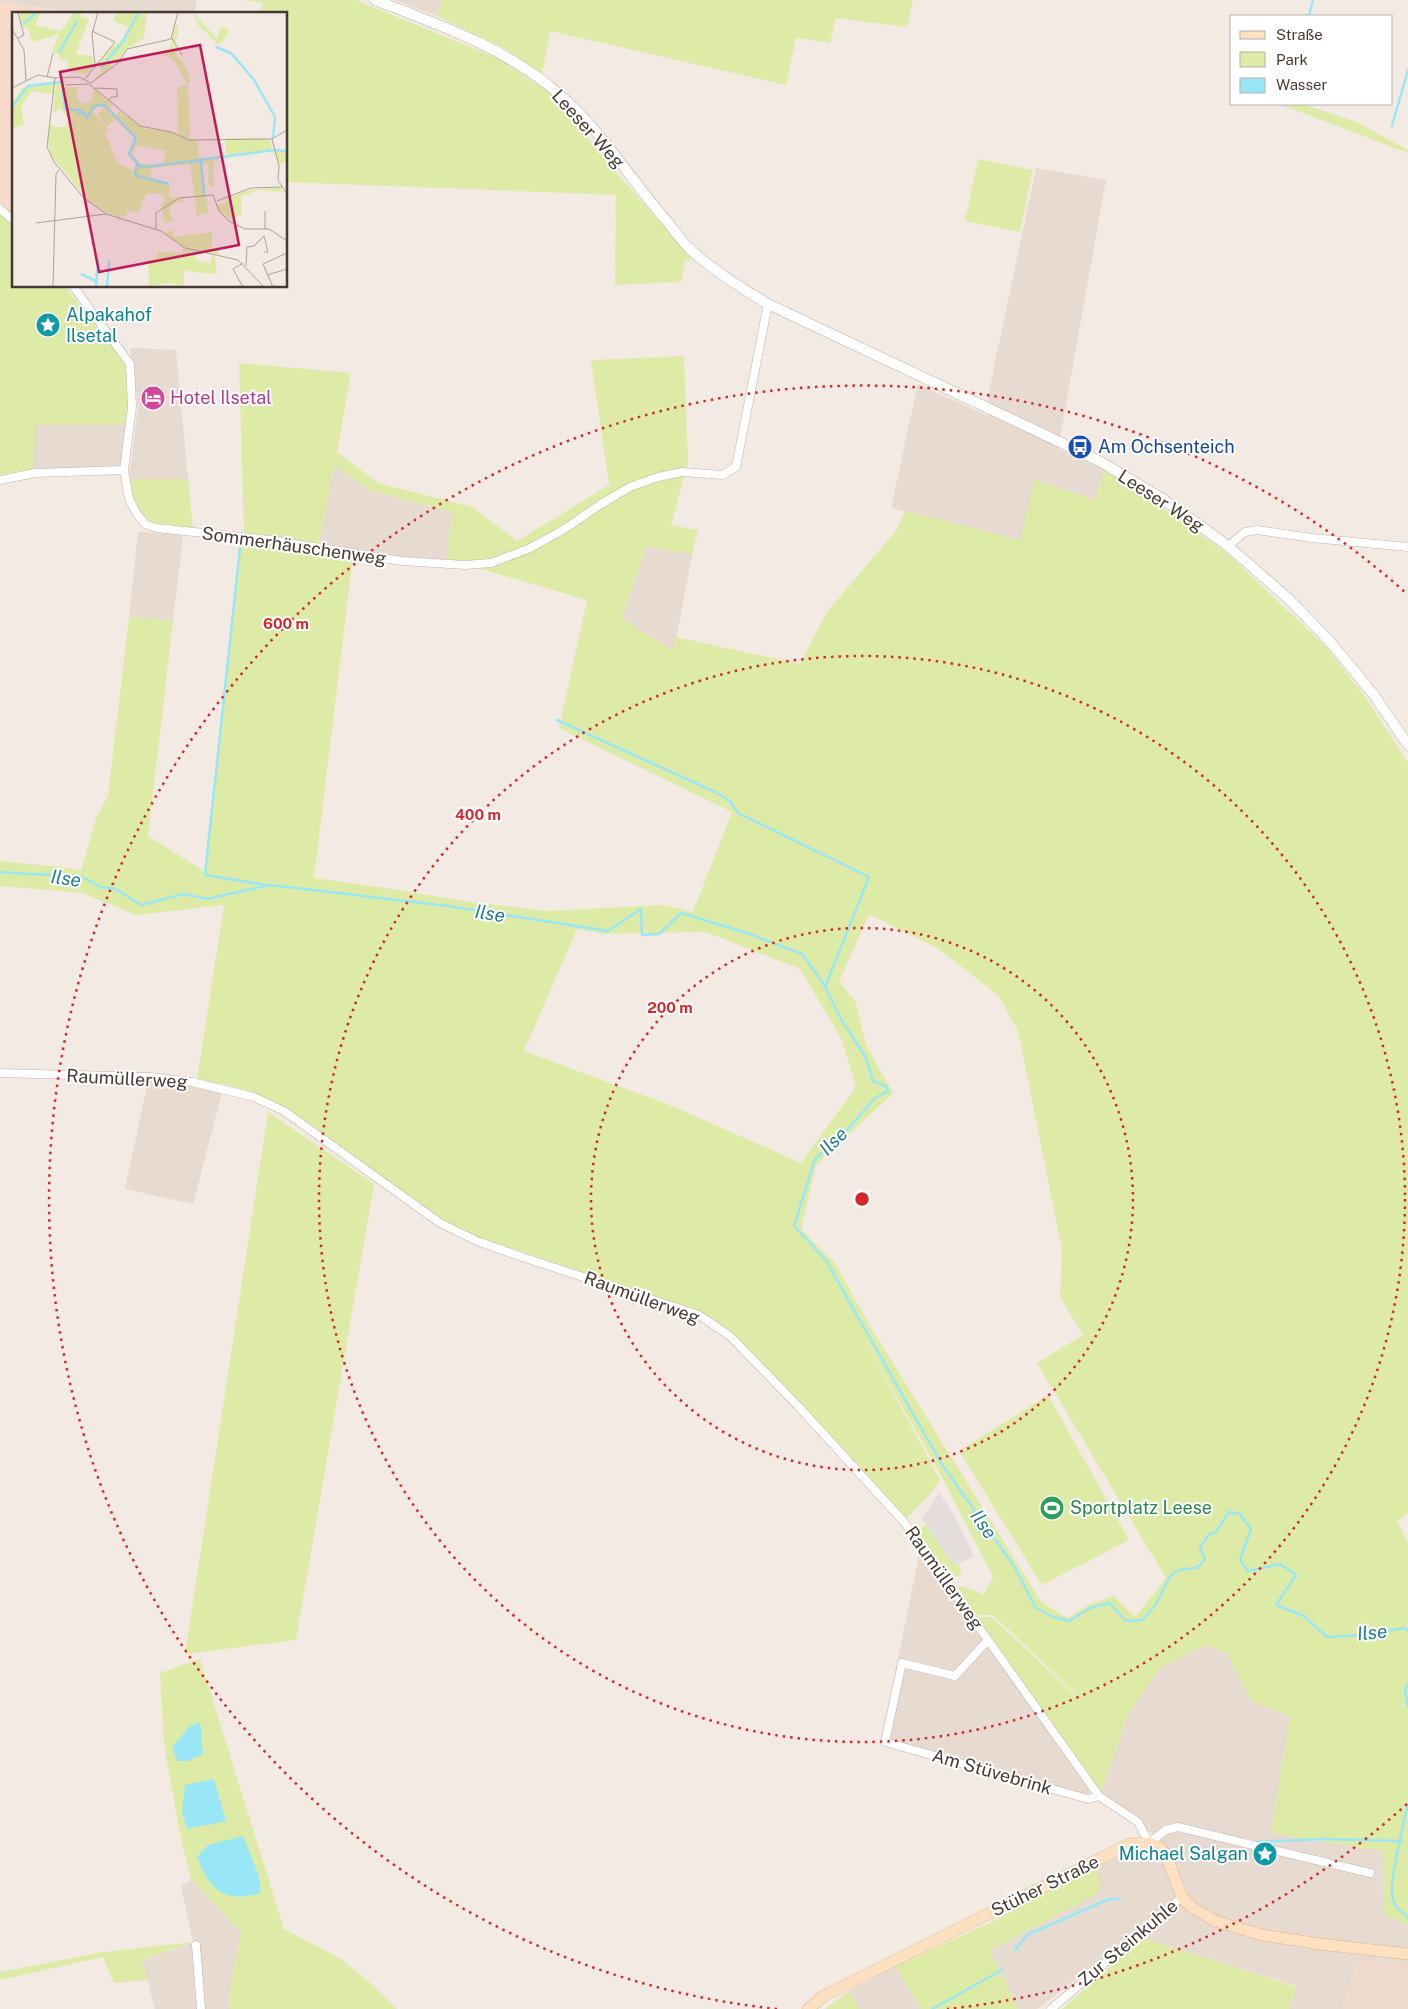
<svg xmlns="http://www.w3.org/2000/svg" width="1408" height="2009" viewBox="0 0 1408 2009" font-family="'Public Sans',sans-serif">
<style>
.residential{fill:#e7dad0}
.commercial{fill:#f8dacb}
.education{fill:#eedbcb}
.green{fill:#ddeba7;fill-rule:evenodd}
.parking{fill:#e3dedc}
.water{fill:#99e7f6}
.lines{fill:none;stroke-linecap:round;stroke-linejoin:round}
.stream{stroke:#99e7f6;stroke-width:2.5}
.minor-casing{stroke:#c2b2a8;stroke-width:9}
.tertiary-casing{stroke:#c2b2a8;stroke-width:11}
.secondary-casing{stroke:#dab490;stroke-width:12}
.minor{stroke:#fff;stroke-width:8}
.tertiary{stroke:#fff;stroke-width:10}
.secondary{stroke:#ffe1c1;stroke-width:11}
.ring{fill:none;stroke:#d62828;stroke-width:2.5;stroke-dasharray:2.5 5}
.labels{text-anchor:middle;stroke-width:4;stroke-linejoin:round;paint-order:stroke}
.street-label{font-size:18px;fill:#453933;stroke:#fff}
.culture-label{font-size:18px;fill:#0d838f;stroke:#fff;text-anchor:start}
.hotel-label{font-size:18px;fill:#b23c85;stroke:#fff;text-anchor:start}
.transit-label{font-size:18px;fill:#164399;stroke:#fff;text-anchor:start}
.leisure-label{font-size:18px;fill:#27864d;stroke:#fff;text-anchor:start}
.water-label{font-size:19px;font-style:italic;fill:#1f7c8f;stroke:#fff}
.inset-river{fill:none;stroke:#99e7f6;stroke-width:2.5}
.inset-road{fill:none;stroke:#ada39d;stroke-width:1}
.view{fill:#c2185b;fill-opacity:0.15;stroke:#c2185b;stroke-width:2.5}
.inset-edge{fill:none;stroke:#453933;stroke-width:2.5}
.centre{fill:#d62828;stroke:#fff;stroke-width:2.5}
.ring-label{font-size:15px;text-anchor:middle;font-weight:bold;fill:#d62828;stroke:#fff;stroke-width:4;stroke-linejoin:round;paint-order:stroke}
</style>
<rect width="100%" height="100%" fill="#f3eae3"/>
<path class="residential" d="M 0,0 L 196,0 L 195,14 L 63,14 L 63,11 L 0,2 Z
M 394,0 L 442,0 L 437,16 Z
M 1036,168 L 1106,180 L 1058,449 L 1104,470 L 1095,501 L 1020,540 L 891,508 L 918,384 L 988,416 L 988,396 Z
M 130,348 L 176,350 L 188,479 L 129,479 L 138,407 Z
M 34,425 L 126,425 L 121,468 L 34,469 Z
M 334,465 L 370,490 L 453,513 L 446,561 L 403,557 L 319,543 Z
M 138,532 L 183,535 L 173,621 L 129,617 Z
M 646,546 L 692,555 L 674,651 L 622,619 Z
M 148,1081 L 184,1084 L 222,1092 L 193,1204 L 125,1189 Z
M 920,1550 L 1091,1789 L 1088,1796 L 882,1738 Z
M 1205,1645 L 1228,1653 L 1252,1701 L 1290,1716 L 1271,1833 L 1383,1851 L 1384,1915 L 1408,1925 L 1408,2009 L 1289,2009 L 1297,1986 L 1143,1938 L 1129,1938 L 1037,2009 L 1018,2009 L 990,1951 L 1100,1892 L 1097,1865 L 1162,1842 L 1101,1792 L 1129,1713 L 1160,1668 Z
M 191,1879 L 241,1932 L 230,1989 L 229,2009 L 155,2009 L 142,1961 L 193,1942 L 181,1886 Z
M 895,1966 L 921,2009 L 861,2009 L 848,1992 Z"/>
<path class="commercial" d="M 0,2 L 63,12 L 63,14 L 14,14 L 14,215 L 0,203 Z"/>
<path class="education" d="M 1366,1959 L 1408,1965 L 1408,2009 L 1340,2009 L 1356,1962 Z"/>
<path class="green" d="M 245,0 L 356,0 L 499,59 L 550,93 L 621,178 L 693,258 L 685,261 L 681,282 L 615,285 L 616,195 L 286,182 L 286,14 L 260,14 L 263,3 Z
M 442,0 L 913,0 L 907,27 L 836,18 L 830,43 L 796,38 L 786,85 L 550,31 L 542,74 L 507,50 L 437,16 Z
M 1279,104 L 1302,104 L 1356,122 L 1408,150 L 1408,153 Z
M 978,159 L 1033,170 L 1020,232 L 965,221 Z
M 0,214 L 14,226 L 14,286 L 65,286 L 125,364 L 128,387 L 126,425 L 35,425 L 34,469 L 0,475 Z
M 684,356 L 688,461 L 671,525 L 698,530 L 692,555 L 646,546 L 622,619 L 673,651 L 676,637 L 800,664 L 826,613 L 896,531 L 905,511 L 1020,540 L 1034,480 L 1095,500 L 1104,470 L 1135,488 L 1229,555 L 1326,647 L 1366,698 L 1408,763 L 1408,1513 L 1397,1521 L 1408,1542 L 1408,1925 L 1384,1915 L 1383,1851 L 1271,1833 L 1290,1716 L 1251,1701 L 1227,1653 L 1205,1645 L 1160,1668 L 1129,1713 L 1101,1792 L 988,1635 L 978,1617 L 992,1617 L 1074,1694 L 1078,1696 L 993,1615 L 975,1615 L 957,1585 L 984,1594 L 993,1577 L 943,1479 L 863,1336 L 940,1480 L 930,1494 L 906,1519 L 754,1354 L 732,1333 L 700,1311 L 478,1237 L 452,1226 L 415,1203 L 360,1160 L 285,1108 L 255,1094 L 228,1085 L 197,1080 L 224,905 L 136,915 L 83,893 L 0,886 L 0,861 L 61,867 L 81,871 L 96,818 L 108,796 L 129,617 L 173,621 L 148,836 L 204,871 L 241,539 L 353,556 L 314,878 L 379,887 L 464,901 L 547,911 L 662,905 L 693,912 L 732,812 L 559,728 L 587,600 L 471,566 L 472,562 L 446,561 L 453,513 L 370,490 L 334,465 L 319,543 L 244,535 L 239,363 L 351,373 L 337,452 L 378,483 L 472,507 L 517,541 L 609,485 L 591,360 ZM 869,914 L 939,949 L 999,996 L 1018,1031 L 1062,1251 L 1060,1297 L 1083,1335 L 1037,1363 L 1166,1578 L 1135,1617 L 1114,1596 L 1090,1604 L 1068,1618 L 1042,1603 L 871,1328 L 835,1263 L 801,1229 L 816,1165 L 893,1093 L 866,1045 L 855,1001 L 839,982 ZM 577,929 L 605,934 L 706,932 L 800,969 L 842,1040 L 856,1087 L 801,1163 L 672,1106 L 524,1051 Z
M 129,479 L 188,479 L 193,528 C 150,525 137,526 129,479 Z
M 268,1112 L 374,1184 L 296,1640 L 185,1654 Z
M 1048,1395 L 1129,1540 L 1042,1585 L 959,1451 Z
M 926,1525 L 955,1566 L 959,1565 L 962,1575 L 955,1577 L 949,1576 L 916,1531 Z
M 200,1659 L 284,1929 L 341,1959 L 376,1988 L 397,2009 L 229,2009 L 230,1989 L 241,1932 L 191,1879 L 181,1839 L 164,1745 L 160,1673 Z
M 1097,1865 L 1100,1892 L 990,1951 L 1018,2009 L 921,2009 L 895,1966 L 994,1921 Z
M 1143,1938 L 1297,1987 L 1289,2009 L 1062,2009 Z
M 193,1942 L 142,1960 L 147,1980 L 114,1983 L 103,1957 L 0,1980 L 0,1972 L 103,1952 Z
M 848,1992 L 861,2009 L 825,2009 Z"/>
<path class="parking" d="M 939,1492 L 954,1515 L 974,1556 L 955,1566 L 922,1519 Z"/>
<path class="water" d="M 200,1722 L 203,1754 L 188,1761 L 177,1761 L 172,1747 L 190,1726 Z
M 214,1779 L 226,1821 C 212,1825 201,1825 187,1829 L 182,1812 L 185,1785 Z
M 243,1836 L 259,1876 L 261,1893 C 224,1904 210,1890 197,1857 L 208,1845 Z"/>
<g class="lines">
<path class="stream" d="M 1309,16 L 1313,0
M 1392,126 L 1408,70
M 240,548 L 205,875 L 266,885
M 557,720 L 715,792 L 730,801 L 738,813 L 869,877 L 825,987
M 0,872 L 82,877 L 101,887 L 116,889 L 141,905 L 184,894 L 207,899 L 270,885 L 448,906 L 608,931 L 641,909 L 642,935 L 659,934 L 681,913 L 747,933 L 802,954 L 823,983 L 842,1021 L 866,1058 L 873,1081 L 887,1087 L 888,1091 L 875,1098 L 848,1129 L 815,1159 L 794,1226 L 825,1259 L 941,1463 L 1014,1566 L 1036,1608 L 1053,1617 L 1069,1621 L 1090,1608 L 1109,1603 L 1126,1621 L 1142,1620 C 1147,1615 1153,1609 1157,1602 C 1171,1578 1165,1569 1197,1568 L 1205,1559 L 1200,1548 L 1209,1534 L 1216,1532 L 1229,1512 L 1240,1514 L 1251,1529 L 1240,1560 L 1248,1571 L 1280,1564 L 1296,1575 L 1276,1605 L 1304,1616 L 1327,1637 L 1361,1635 L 1405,1628 L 1408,1631
M 1408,1684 L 1405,1689 L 1408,1707
M 1408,1804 C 1404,1824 1388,1882 1393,1900 C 1395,1907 1402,1913 1408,1917
M 1251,1842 L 1324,1839 L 1401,1841
M 1015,1950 L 1027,1935 L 1109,1899 L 1120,1899
M 932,2009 L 1002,1970"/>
<defs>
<path id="minor" d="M 0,209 L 14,221
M 73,286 L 130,364 L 132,407 L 124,470 L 129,499 L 137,514 L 145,524 L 156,528 L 270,540 L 402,561 L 465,565 L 491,563 L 528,549 L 563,530 L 601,504 L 630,487 L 658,477 L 682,472 L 723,475 L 736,467 L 768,304
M 0,480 L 35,473 L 124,470
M 1228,546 L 1245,532 L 1257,530 L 1312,538 L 1408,547
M 0,1073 L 150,1077 L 192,1082 L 254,1097 L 284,1111 L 440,1223 L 477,1241 L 522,1257 L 699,1315 L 730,1336 L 798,1406 L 904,1522 L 1099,1796 L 1138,1822 L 1149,1843 L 1166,1830 L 1178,1827 L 1370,1873
M 987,1641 L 955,1676 L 902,1663 L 885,1742 L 1088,1799 L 1099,1796
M 196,1945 L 201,2009
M 1051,2009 L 1182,1897"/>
<path id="tertiary" d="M 375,0 C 440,25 506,48 559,94 C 600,129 629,177 664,218 C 673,228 681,241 691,250 C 714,271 741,288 768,304 L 1064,444 L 1101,462 L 1163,499 L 1228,546 L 1290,600 L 1332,644 L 1374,695 L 1408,745"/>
<path id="secondary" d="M 808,2009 L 825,1995 L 1129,1844 L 1149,1843 L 1161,1848 L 1168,1860 L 1182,1897 L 1190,1906 L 1215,1921 L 1262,1935 L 1320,1944 L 1408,1954"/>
</defs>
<use href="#minor" class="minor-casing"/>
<use href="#tertiary" class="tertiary-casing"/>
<use href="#secondary" class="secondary-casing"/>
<use href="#minor" class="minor"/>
<use href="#tertiary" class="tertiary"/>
<use href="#secondary" class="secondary"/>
</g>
<g class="ring">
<circle cx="862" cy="1199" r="271"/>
<circle cx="862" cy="1199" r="543"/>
<path d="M1407 1804A814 814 0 0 1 947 2009M777 2009A814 814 0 1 1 1407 594"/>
</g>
<defs>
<symbol id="sight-disc" viewBox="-11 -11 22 22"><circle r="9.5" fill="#0f9aa8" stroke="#fff"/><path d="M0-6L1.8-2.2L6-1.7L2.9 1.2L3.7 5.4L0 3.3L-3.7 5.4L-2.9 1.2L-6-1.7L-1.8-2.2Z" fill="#fff"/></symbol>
<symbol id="hotel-disc" viewBox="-11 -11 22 22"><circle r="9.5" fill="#d1479c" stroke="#fff"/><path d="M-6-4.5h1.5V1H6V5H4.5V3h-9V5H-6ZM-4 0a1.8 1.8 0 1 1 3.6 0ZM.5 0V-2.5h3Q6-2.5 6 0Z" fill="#fff"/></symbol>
<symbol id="bus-disc" viewBox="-11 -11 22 22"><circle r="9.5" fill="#1a4fb4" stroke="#fff"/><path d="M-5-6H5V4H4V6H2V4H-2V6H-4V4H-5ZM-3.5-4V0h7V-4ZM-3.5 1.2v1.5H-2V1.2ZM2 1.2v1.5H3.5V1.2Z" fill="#fff"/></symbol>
<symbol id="stadium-disc" viewBox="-11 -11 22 22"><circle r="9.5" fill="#2e9e5b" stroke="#fff"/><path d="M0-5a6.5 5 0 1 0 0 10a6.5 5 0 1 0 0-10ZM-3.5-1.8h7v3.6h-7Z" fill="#fff"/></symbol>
</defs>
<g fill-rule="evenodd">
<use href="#sight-disc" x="34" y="311" width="28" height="28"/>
<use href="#hotel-disc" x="139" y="384" width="28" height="28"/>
<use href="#bus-disc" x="1066" y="433" width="28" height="28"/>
<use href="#stadium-disc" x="1038" y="1494" width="28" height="28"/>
<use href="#sight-disc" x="1251" y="1840" width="28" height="28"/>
</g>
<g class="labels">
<g class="street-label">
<text transform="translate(588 129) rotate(48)" y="6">Leeser Weg</text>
<text transform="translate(1161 501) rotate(33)" y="6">Leeser Weg</text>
<text transform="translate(294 546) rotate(8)" y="6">Sommerhäuschenweg</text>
<text transform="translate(127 1079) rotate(3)" y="6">Raumüllerweg</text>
<text transform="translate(642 1298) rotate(20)" y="6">Raumüllerweg</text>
<text transform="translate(944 1578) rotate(55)" y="6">Raumüllerweg</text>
<text transform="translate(992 1772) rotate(16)" y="6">Am Stüvebrink</text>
<text transform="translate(1045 1886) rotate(-26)" y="6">Stüher Straße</text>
<text transform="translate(1128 1943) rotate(-40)" y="6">Zur Steinkuhle</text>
</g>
<g class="culture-label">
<text x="66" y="321">Alpakahof<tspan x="66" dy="21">Ilsetal</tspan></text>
<text x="1248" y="1860" text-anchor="end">Michael Salgan</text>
</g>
<g class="hotel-label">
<text x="170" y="404">Hotel Ilsetal</text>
</g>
<g class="transit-label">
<text x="1098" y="453">Am Ochsenteich</text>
</g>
<g class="leisure-label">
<text x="1070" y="1514">Sportplatz Leese</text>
</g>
<g class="water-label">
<text transform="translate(66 878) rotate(8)" y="7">Ilse</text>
<text transform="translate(490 913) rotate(9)" y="7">Ilse</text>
<text transform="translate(833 1141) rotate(-45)" y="7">Ilse</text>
<text transform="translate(984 1524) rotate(55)" y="7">Ilse</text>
<text transform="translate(1372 1632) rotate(-6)" y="7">Ilse</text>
</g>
</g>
<g transform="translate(12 12)">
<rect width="275" height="275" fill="#f3eae3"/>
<path d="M 10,0 L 29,0 L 23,13 L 49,19 L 62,0 L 70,0 L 69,5 L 77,7 L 64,42 L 80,44 L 82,53 L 75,62 L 59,60 L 59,57 L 55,56 L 56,48 L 48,47 L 47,41 L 40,40 L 47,22 L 21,30 L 15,15 L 11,16 L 7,3 ZM 104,0 L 135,0 L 132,26 L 114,37 L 104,51 L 98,48 L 96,50 L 100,55 L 81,69 L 90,58 L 86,52 L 98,36 L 110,28 L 116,15 L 102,9 ZM 181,0 L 205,27 L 209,14 L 217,19 L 211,29 L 202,34 L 204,30 L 185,12 ZM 166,13 L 166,25 L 163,27 L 165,45 L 171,50 L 177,63 L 178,70 L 175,72 L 161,47 L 148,41 L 157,39 L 163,14 ZM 48,68 L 52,69 L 53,76 L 65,75 L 65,87 L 73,92 L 79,89 L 82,76 L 101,94 L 97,95 L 104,104 L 107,99 L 132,116 L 158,120 L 186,129 L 187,147 L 214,144 L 213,126 L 250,126 L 258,128 L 260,138 L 275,138 L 275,150 L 267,152 L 261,139 L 202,148 L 202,174 L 197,175 L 196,153 L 190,150 L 196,201 L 184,203 L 184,194 L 165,189 L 157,197 L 161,209 L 152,211 L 150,194 L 147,194 L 152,191 L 153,184 L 147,181 L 134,182 L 127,200 L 115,199 L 114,205 L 108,204 L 108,208 L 77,190 L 39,143 L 35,127 L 38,111 L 42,115 L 52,115 L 58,109 L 49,97 L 41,101 L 44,70 ZM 89,93 L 123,126 L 117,141 L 124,152 L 122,159 L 105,150 L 93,121 L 97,118 L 80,99 ZM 124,133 L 154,139 L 151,152 L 128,152 L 121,142 ZM 178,152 L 184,193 L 172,191 L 171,186 L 157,185 L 157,171 L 138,166 L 140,156 ZM 42,70 L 41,82 L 20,79 L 9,94 L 12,113 L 0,116 L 0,92 L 11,75 ZM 176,72 L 178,128 L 166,122 L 165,76 ZM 92,95 L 103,107 L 95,115 L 85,102 ZM 269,175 L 272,180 L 248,178 L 229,184 L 229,204 L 221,205 L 230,215 L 207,199 L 206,193 L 215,191 L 214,187 L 236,178 ZM 160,217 L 162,225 L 200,220 L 200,237 L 207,238 L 208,243 L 176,237 L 153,221 ZM 171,236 L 183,240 L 183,248 L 199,251 L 200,243 L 203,244 L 205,262 L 172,259 L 172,275 L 170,272 L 168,275 L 153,275 L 167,272 L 155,271 L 137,275 L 136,248 L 143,247 L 147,240 L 171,241 Z" fill="#ddeba7" fill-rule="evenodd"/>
<path class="inset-river" d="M 12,11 L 25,0M 204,35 L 219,41 L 242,68 L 263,105 L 261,126M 47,41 L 65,9M 89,56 L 111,29 L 127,0M 0,95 L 16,74 L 50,70 L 53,97 L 69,98 L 67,101 L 72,101 L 75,106 L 82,94 L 92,93 L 124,126 L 117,142 L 128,154 L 134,155 L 262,138 L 275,139M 183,150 L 189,150 L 192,182M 125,152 L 123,163 L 157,172M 69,262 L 84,269M 84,275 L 86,247M 95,275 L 97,249"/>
<path class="inset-road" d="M 6,1 L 12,23 L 6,26M 0,17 L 12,38 L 14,68M 160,26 L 170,43M 83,53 L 80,22 L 86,0M 35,65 L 41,41M 43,66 L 35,135 L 42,150 L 71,185 L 94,202 L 149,219 L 173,236 L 226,248 L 252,275M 73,67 L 103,30 L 80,19M 54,73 L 77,72 L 128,114 L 159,120 L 177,128 L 260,127M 0,76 L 26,63 L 43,66 L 67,65 L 79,71 L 106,51 L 115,37 L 159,27 L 166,0M 83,76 L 105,77 L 105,85 L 99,85 L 97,89M 260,127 L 267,154 L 266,168 L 275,182M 260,127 L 275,118M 205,189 L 239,176 L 270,175M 24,211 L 94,202M 253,217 L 253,199M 144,218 L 144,201 L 167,186 L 201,183 L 207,199 L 217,209 L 233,217 L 257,217 L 275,229M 231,251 L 221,257 L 231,275M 234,254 L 235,235 L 242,234 L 252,224 L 256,240 L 252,240M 255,263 L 275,257M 41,275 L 44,162 L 47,158M 261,275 L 251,252 L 275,241"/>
<path class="view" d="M 188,33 L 227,233 L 87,260 L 48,60 Z"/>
<rect width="275" height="275" class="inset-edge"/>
</g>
<circle cx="862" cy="1199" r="8" class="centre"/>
<g class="ring-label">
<text x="286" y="629">600 m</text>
<text x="478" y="820">400 m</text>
<text x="670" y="1013">200 m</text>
</g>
<rect x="1230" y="15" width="162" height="90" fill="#ffffff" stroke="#b5b0ad"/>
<rect x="1240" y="31" width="25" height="8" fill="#ffe1c1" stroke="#b5b0ad"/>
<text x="1276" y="40" font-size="15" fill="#453933">Straße</text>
<rect x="1240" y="52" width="25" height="15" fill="#ddeba7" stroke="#b5b0ad"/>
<text x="1276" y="65" font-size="15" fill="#453933">Park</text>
<rect x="1240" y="78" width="25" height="15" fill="#99e7f6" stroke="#b5b0ad"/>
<text x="1276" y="90" font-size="15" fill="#453933">Wasser</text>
</svg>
